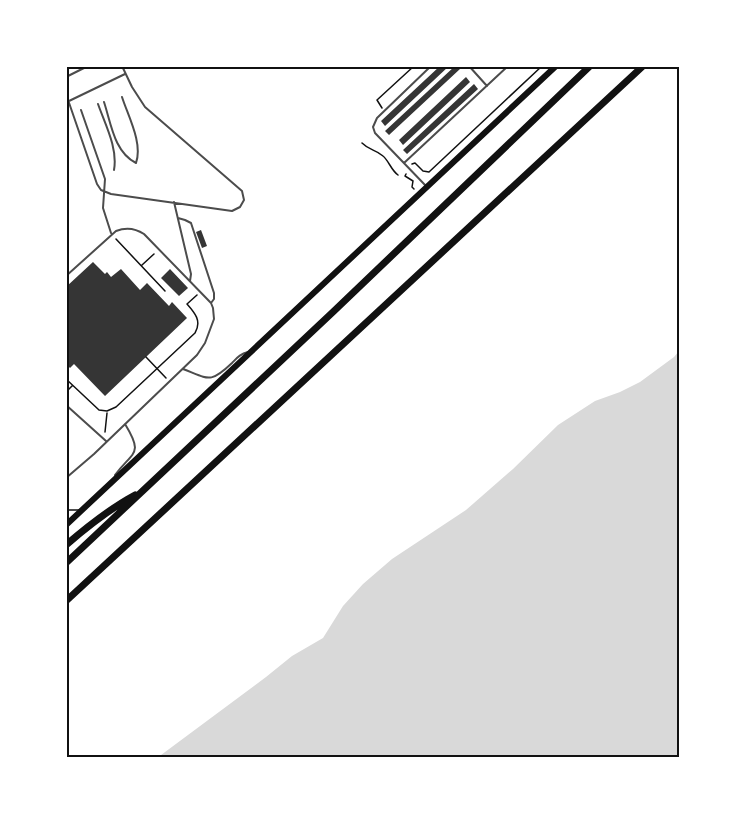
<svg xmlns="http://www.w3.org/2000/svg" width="745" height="824" viewBox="0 0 745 824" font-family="'PT Sans',sans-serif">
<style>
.water{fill:#d9d9d9}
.building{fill:#353535}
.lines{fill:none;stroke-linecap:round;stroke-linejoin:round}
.path{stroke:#111;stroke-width:1.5}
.service{stroke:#4c4c4c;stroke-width:2}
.primary{stroke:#111;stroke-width:6}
.trunk{stroke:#111;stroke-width:7}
.neatline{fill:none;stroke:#111;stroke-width:2}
</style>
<rect width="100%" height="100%" fill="#fff"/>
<path class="water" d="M 679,351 L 679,758 L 157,758 L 266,677 L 292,656 L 323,638 L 343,606 L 363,584 L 392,559 L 466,510 L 513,469 L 558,425 L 595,401 L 620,392 L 640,382 L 674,357 Z"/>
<path class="building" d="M 440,66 L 449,66 L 385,126 L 381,121 Z
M 455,66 L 457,66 L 460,69 L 389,135 L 385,131 Z
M 466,77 L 470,82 L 403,145 L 399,140 Z
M 474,84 L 478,89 L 407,154 L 403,150 Z
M 201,230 L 207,246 L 202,248 L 196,232 Z
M 93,262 L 105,274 L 107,272 L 111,277 L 121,269 L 140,290 L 147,283 L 169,306 L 172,302 L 187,318 L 105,396 L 74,364 L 70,368 L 66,364 L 66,287 Z
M 170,269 L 188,288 L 179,296 L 161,278 Z"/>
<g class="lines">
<path class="path" d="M 382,108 L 377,100 L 414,66
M 362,143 C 370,151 375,149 383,156 C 389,161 391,170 398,175
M 412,164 L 415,163 L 423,171 L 429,172 L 542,66
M 406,174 L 405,176 L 413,181 L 412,187 L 414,189
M 116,239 L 165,291
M 142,265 L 154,254
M 146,357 L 166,378
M 66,379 L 99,410 L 107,411 L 116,407 L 195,333 C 202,321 195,313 187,304 L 197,295
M 66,392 L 72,386
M 105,432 L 107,413"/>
<path class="service" d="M 469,66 L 487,86
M 66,77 L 88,66
M 66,94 L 97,184 L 101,190 L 111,194 L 232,211 L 240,207 L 244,200 L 242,191 L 145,107 L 132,87 L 122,66
M 69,101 L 125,74
M 104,102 C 111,123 114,152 136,163 C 143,143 128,116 122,97
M 98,104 C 105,124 118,148 114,170
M 81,110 L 105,179 L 103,208 L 111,233
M 404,163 L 508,66
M 426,186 L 375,133 L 373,127 L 377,118 L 431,66
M 174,202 L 191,274 L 190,281
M 178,218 L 185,220 L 191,223 L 214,293 L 214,299 L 211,303
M 66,276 L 116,231 C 126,227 135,228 144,234 L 211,303 L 213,308 L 214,319 L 205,343 L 197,355 L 94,454 L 66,478
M 183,369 C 209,379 210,384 232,363 C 237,358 240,354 248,352
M 66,405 L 106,441
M 115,475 C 133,451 144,455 125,424
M 66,510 L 79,510"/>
<path class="primary" d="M 66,525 L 556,66"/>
<path class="trunk" d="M 66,545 C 88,526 109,509 135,495
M 66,563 L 334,311 L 590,66
M 66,601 L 643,66"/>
</g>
<rect width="745" height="824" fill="none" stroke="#ffffff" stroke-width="135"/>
<rect x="68" y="68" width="610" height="688" class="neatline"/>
</svg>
